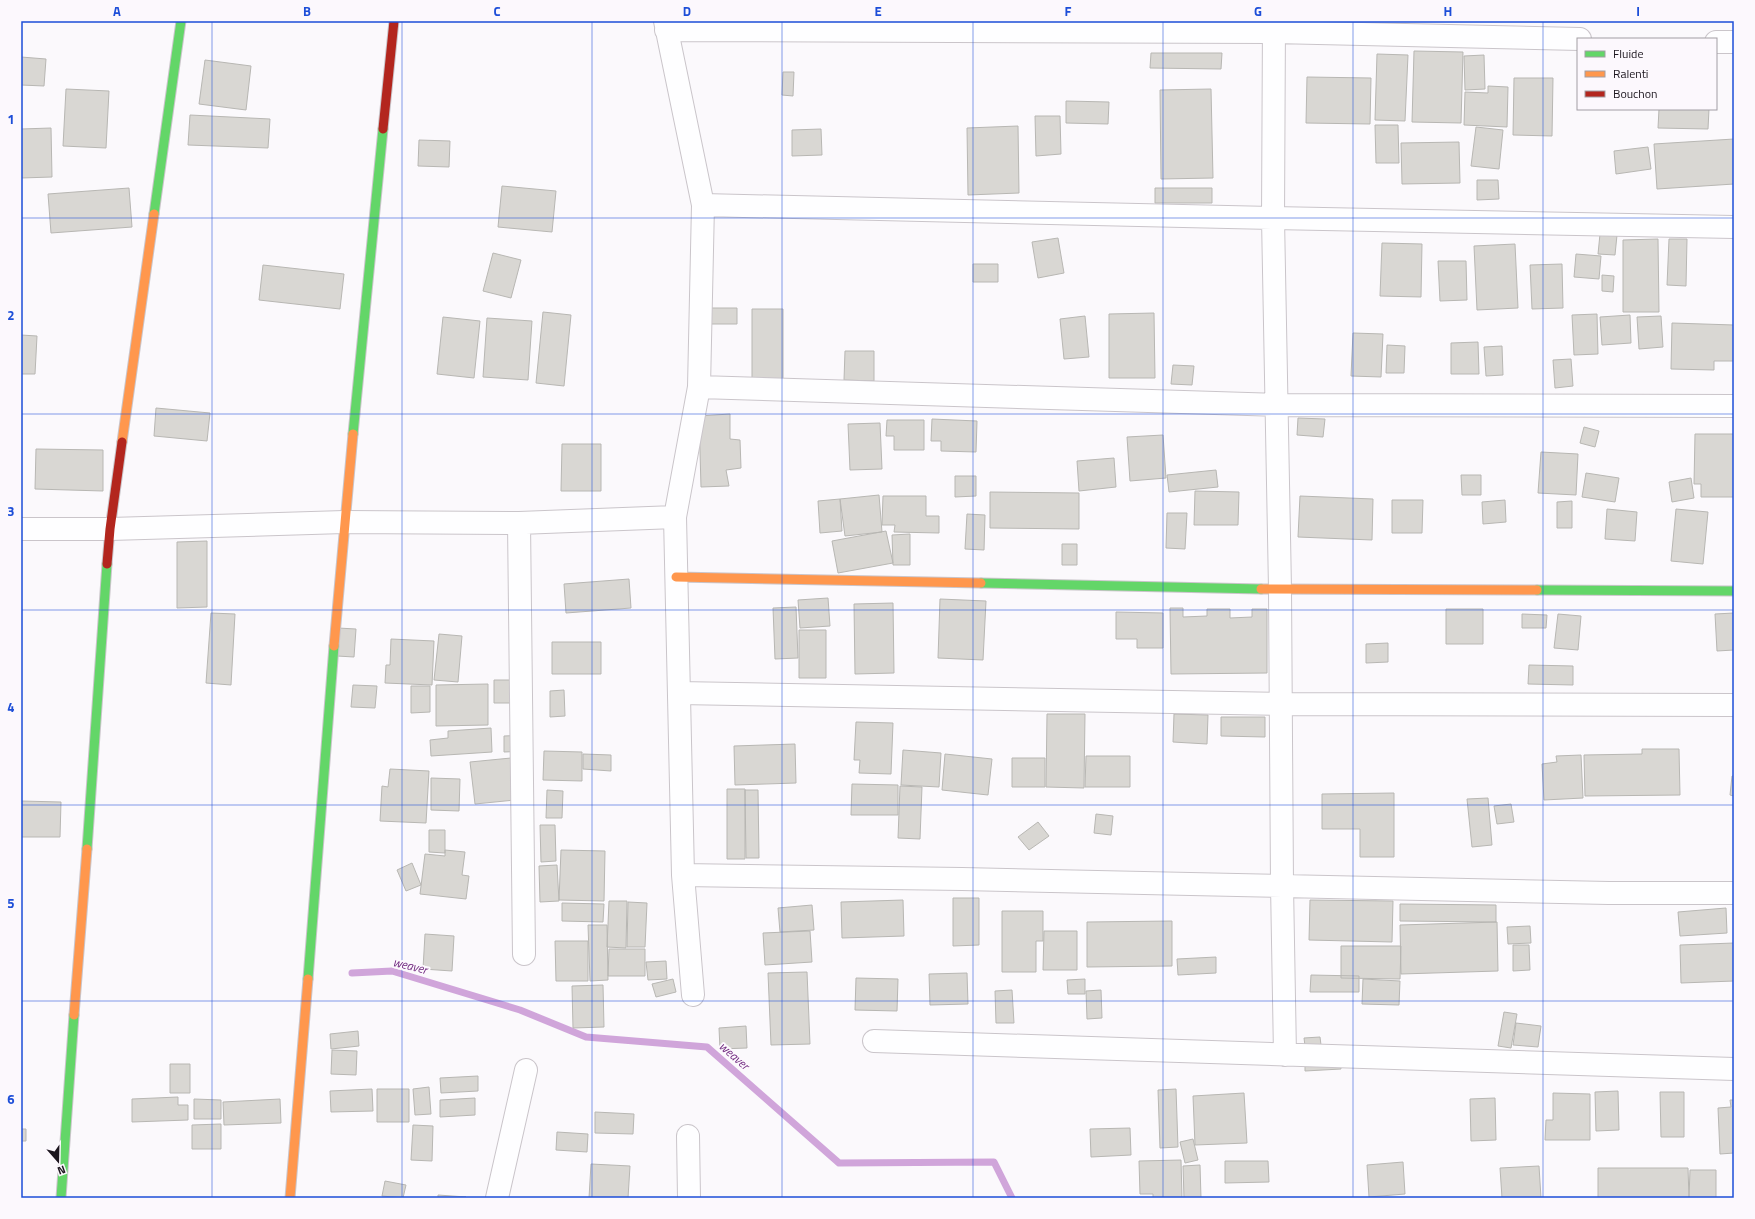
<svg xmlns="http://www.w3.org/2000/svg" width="1755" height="1219" viewBox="0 0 1755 1219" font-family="'Titillium Web',sans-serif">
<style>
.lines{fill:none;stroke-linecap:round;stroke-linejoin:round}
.stream{stroke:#d0a5da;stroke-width:7}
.building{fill:#d9d7d3;stroke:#b8b7b3}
.street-casing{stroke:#cac5ca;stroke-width:24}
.fast-casing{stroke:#cac5ca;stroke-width:11}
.slow-casing{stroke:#cac5ca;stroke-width:11}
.jam-casing{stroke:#cac5ca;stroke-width:11}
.street{stroke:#fefeff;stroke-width:22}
.fast{stroke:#63d668;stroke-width:9}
.slow{stroke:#ff974d;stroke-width:9}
.jam{stroke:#b3261e;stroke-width:9}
.grid{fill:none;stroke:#1d4ed8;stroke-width:1;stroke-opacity:0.55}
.labels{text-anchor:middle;stroke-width:4;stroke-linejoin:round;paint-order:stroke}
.water-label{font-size:12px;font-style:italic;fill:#6f267e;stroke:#fcf8fd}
.neatline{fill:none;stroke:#1d4ed8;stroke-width:1.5}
.grid-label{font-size:13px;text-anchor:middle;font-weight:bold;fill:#1d4ed8}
</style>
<rect width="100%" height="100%" fill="#fbf9fc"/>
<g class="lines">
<path class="stream" d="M 352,973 L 392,971 L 520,1010 L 586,1037 L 707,1047 L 839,1163 L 994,1162 L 1012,1198"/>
</g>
<path class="building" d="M 1414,51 L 1463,52 L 1461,123 L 1412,122 Z
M 1151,53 L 1222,53 L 1221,69 L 1150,68 Z
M 1377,54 L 1408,55 L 1405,121 L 1375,120 Z
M 1484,55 L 1485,89 L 1465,90 L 1464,56 Z
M 21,57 L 46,59 L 44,86 L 21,85 Z
M 205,60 L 251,66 L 246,110 L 199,104 Z
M 783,72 L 794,72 L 793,96 L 782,95 Z
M 1307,77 L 1371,78 L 1370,124 L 1306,123 Z
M 1514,78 L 1553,78 L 1552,136 L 1513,135 Z
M 1488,86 L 1508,87 L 1507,127 L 1464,125 L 1465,92 L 1488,93 Z
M 66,89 L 109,91 L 106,148 L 63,146 Z
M 1211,89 L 1213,178 L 1161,179 L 1160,90 Z
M 1066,101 L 1109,102 L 1108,124 L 1066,123 Z
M 1659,109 L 1709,109 L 1708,129 L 1658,128 Z
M 190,115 L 270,119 L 268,148 L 188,145 Z
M 1035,116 L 1060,116 L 1061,154 L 1036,156 Z
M 1375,125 L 1398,125 L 1399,163 L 1376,163 Z
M 1018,126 L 1019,193 L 968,195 L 967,128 Z
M 1476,127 L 1503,130 L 1499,169 L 1471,166 Z
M 51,128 L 52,177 L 21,178 L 21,129 Z
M 821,129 L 822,155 L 792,156 L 792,130 Z
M 1734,139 L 1734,184 L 1657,189 L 1654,144 Z
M 419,140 L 450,141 L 449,167 L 418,166 Z
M 1459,142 L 1460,183 L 1402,184 L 1401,143 Z
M 1648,147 L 1651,169 L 1616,174 L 1614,151 Z
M 1477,180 L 1498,180 L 1499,199 L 1477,200 Z
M 502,186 L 556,191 L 552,232 L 498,227 Z
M 129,188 L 132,227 L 51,233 L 48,194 Z
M 1155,188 L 1212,188 L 1212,203 L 1155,203 Z
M 1600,234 L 1617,235 L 1615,255 L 1598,254 Z
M 1058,238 L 1064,273 L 1038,278 L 1032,242 Z
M 1658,239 L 1659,312 L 1623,312 L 1623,240 Z
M 1669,239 L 1687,239 L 1686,286 L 1667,285 Z
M 1382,243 L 1422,244 L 1421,297 L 1380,296 Z
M 1515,244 L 1518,308 L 1477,310 L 1474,246 Z
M 493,253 L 521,260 L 511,298 L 483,291 Z
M 1576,254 L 1601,256 L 1599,279 L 1574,277 Z
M 1438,261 L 1466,261 L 1467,300 L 1440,301 Z
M 973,264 L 998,264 L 998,282 L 973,282 Z
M 1562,264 L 1563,308 L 1532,309 L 1530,265 Z
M 263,265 L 344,274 L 340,309 L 259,300 Z
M 1602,275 L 1614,276 L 1613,292 L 1602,291 Z
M 701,308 L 737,308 L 737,324 L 701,324 Z
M 752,309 L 783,309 L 783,379 L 752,379 Z
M 543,312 L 571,315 L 564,386 L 536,383 Z
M 1154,313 L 1155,378 L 1109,378 L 1109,314 Z
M 1597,314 L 1598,354 L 1574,355 L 1572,315 Z
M 1630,315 L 1631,343 L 1602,345 L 1600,317 Z
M 1085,316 L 1089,357 L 1064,359 L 1060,319 Z
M 1661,316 L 1663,347 L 1639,349 L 1637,317 Z
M 443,317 L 480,321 L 474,378 L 437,374 Z
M 487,318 L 532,321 L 528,380 L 483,377 Z
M 1672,323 L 1734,325 L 1734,361 L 1714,361 L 1714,370 L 1671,369 Z
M 1353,333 L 1383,334 L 1381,377 L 1351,376 Z
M 21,335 L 37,336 L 35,374 L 21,374 Z
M 1478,342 L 1479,374 L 1451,374 L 1451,343 Z
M 1387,345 L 1405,346 L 1404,373 L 1386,373 Z
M 1502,346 L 1503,375 L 1486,376 L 1484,347 Z
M 845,351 L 874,351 L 874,381 L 844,380 Z
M 1571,359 L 1573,386 L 1555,388 L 1553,360 Z
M 1173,365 L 1194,366 L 1192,385 L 1171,384 Z
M 156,408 L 210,413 L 207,441 L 154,436 Z
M 730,414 L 730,439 L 740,440 L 741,468 L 726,470 L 729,486 L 701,487 L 699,416 Z
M 1298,418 L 1325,419 L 1323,437 L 1297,435 Z
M 932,419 L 977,421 L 976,452 L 941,451 L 941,441 L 931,441 Z
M 887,420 L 924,420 L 924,450 L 894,450 L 894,436 L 886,436 Z
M 880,423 L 882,469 L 850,470 L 848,424 Z
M 1584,427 L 1599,431 L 1595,447 L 1580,443 Z
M 1695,434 L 1734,434 L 1734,497 L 1701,497 L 1701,484 L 1694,484 Z
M 1163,435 L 1166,478 L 1130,481 L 1127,437 Z
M 562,444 L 601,444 L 601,491 L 561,491 Z
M 36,449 L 103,450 L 103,491 L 35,489 Z
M 1541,452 L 1578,454 L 1576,495 L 1538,493 Z
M 1114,458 L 1116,487 L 1079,491 L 1077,461 Z
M 1216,470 L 1218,487 L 1169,492 L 1167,475 Z
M 1586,473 L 1619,478 L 1615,502 L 1582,497 Z
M 1461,475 L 1481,475 L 1481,495 L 1462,495 Z
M 955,476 L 976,476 L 976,496 L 955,497 Z
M 1691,478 L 1694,498 L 1672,502 L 1669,482 Z
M 1195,491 L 1239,492 L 1238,525 L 1194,525 Z
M 990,492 L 1079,493 L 1079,529 L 990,528 Z
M 879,495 L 882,532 L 845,536 L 840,499 Z
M 883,496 L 926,496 L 926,516 L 939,516 L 939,533 L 894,532 L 895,525 L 882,525 Z
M 1300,496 L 1373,499 L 1372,540 L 1298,537 Z
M 840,499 L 842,531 L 820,533 L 818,501 Z
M 1392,500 L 1423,500 L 1422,533 L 1392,533 Z
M 1505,500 L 1506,522 L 1483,524 L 1482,502 Z
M 1572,501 L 1572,528 L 1557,528 L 1557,502 Z
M 1607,509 L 1637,512 L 1635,541 L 1605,539 Z
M 1676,509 L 1708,512 L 1703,564 L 1671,561 Z
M 1167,513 L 1187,513 L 1185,549 L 1166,548 Z
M 967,514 L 985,515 L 984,550 L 965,549 Z
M 886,531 L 893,563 L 838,573 L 832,541 Z
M 910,534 L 910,565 L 893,565 L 892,535 Z
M 207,541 L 207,607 L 177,608 L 177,542 Z
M 1062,544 L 1077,544 L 1077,565 L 1062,565 Z
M 629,579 L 631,608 L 566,613 L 564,584 Z
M 828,598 L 830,626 L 800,628 L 798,600 Z
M 940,599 L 986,601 L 983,660 L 938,658 Z
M 893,603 L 894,673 L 855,674 L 854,604 Z
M 796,607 L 798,658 L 775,659 L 773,608 Z
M 1170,608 L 1183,608 L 1183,617 L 1207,616 L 1207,609 L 1230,609 L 1230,618 L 1252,617 L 1252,609 L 1267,609 L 1267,673 L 1171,674 Z
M 1446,609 L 1483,609 L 1483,644 L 1446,644 Z
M 1116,612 L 1163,613 L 1163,648 L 1137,648 L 1137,639 L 1116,639 Z
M 211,613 L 235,614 L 231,685 L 206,683 Z
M 1734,613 L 1734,650 L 1717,651 L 1715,614 Z
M 1522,614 L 1547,615 L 1546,628 L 1522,628 Z
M 1558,614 L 1581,616 L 1578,650 L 1554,648 Z
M 338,628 L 356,629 L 354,657 L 337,656 Z
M 799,630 L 826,630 L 826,678 L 799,678 Z
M 439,634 L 462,636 L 458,682 L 434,680 Z
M 391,639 L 434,641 L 432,685 L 385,683 L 386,665 L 390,665 Z
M 552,642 L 601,642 L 601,674 L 552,674 Z
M 1388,643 L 1388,662 L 1366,663 L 1366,644 Z
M 1529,665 L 1573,666 L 1573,685 L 1528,684 Z
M 494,680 L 522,680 L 522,703 L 494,703 Z
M 488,684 L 488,725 L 436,726 L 436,685 Z
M 353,685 L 377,686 L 375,708 L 351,707 Z
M 411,686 L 430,686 L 430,712 L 411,713 Z
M 564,690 L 565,716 L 550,717 L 550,691 Z
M 1047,714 L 1085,714 L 1084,788 L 1046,787 Z
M 1174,714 L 1208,715 L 1207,744 L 1173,742 Z
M 1221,717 L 1265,717 L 1265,737 L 1221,736 Z
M 856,722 L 893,723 L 891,774 L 859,773 L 860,760 L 854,760 Z
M 491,728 L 492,752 L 431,756 L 430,740 L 448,738 L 448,731 Z
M 529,735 L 529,751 L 504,752 L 504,736 Z
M 795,744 L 796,783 L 735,785 L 734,746 Z
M 1642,749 L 1679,749 L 1680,795 L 1585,796 L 1584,755 L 1642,754 Z
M 903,750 L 941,753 L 939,787 L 901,785 Z
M 544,751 L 582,752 L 582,781 L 543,780 Z
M 583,754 L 611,755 L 611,771 L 583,769 Z
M 945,754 L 992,759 L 988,795 L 942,790 Z
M 1581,755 L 1583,798 L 1544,800 L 1542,764 L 1557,762 L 1556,756 Z
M 1086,756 L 1130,756 L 1130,787 L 1085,787 Z
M 511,758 L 515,800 L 475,804 L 470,762 Z
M 1012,758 L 1045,758 L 1045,787 L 1012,787 Z
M 390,769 L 429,771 L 426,823 L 380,821 L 382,786 L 388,787 Z
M 1732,776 L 1734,776 L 1734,796 L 1730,795 Z
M 431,778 L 460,779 L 459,811 L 431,810 Z
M 852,784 L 898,785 L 898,815 L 851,815 Z
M 900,786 L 922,787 L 920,839 L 898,838 Z
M 727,789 L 745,789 L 745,859 L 727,859 Z
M 547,790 L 563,791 L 562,818 L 546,818 Z
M 745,790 L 758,790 L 759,858 L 746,858 Z
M 1394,793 L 1394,857 L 1360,857 L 1360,829 L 1322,829 L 1322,794 Z
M 1488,798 L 1492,845 L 1472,847 L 1467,799 Z
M 21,801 L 61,802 L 60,837 L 21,837 Z
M 1511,804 L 1514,822 L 1497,824 L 1494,806 Z
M 1096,814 L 1113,816 L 1111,835 L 1094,833 Z
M 1038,822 L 1049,836 L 1029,850 L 1018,837 Z
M 540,825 L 555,825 L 556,861 L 541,862 Z
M 429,830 L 445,830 L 445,853 L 429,852 Z
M 445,850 L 465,852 L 462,875 L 469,876 L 466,899 L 420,894 L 425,854 L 445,856 Z
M 561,850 L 605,851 L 604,901 L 559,900 Z
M 412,863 L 421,885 L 406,891 L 397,870 Z
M 557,865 L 559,901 L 540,902 L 539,866 Z
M 953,898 L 979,898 L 979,945 L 953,946 Z
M 903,900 L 904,936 L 842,938 L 841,902 Z
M 1310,900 L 1393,901 L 1392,942 L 1309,940 Z
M 609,901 L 627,901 L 626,948 L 607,947 Z
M 628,902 L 647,903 L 645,947 L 627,947 Z
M 562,903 L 604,904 L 603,922 L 562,921 Z
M 1400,904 L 1496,905 L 1496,922 L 1400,921 Z
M 812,905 L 814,930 L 780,932 L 778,908 Z
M 1726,908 L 1727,933 L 1680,936 L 1678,912 Z
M 1002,911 L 1043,911 L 1043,941 L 1036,941 L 1036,972 L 1002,972 Z
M 1172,921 L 1172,966 L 1087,967 L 1087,922 Z
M 1497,922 L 1498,971 L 1401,974 L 1400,925 Z
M 588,925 L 607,925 L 608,980 L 590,981 Z
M 1530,926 L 1531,943 L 1508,944 L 1507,927 Z
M 810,931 L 812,962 L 765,965 L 763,933 Z
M 1044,931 L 1077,931 L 1077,970 L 1043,970 Z
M 425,934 L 454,936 L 452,971 L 423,969 Z
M 555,941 L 588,941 L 588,981 L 556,981 Z
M 1734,943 L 1734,981 L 1681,983 L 1680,945 Z
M 1513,945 L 1529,945 L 1530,970 L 1513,971 Z
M 1341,946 L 1401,946 L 1400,979 L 1341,978 Z
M 609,949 L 645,949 L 645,976 L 608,976 Z
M 1216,957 L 1216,973 L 1178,975 L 1177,959 Z
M 666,961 L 667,979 L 648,980 L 646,962 Z
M 807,972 L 810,1044 L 771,1045 L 768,973 Z
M 967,973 L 968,1004 L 930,1005 L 929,974 Z
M 1311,975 L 1359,976 L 1359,992 L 1310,992 Z
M 856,978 L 898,979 L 897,1011 L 855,1010 Z
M 673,979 L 676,992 L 656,997 L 652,984 Z
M 1085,979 L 1085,994 L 1068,994 L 1067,980 Z
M 1363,979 L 1400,981 L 1399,1005 L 1362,1004 Z
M 603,985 L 604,1027 L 573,1028 L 572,986 Z
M 1012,990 L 1014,1023 L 996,1023 L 995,991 Z
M 1101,990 L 1102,1018 L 1087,1019 L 1086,991 Z
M 1504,1012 L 1517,1014 L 1511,1048 L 1498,1046 Z
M 1516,1023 L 1541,1026 L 1538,1047 L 1513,1045 Z
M 746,1026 L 747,1048 L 720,1049 L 719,1028 Z
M 358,1031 L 359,1046 L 331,1049 L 330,1034 Z
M 1320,1037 L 1322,1053 L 1306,1054 L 1304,1038 Z
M 332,1050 L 357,1051 L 356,1075 L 331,1074 Z
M 1340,1055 L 1341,1069 L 1305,1071 L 1305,1056 Z
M 170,1064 L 190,1064 L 190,1093 L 170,1093 Z
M 478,1076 L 478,1091 L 441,1093 L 440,1078 Z
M 429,1087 L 431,1114 L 415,1115 L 413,1089 Z
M 372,1089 L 373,1111 L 331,1112 L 330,1091 Z
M 377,1089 L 409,1089 L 409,1122 L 377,1122 Z
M 1176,1089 L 1178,1147 L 1160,1148 L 1158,1090 Z
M 1618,1091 L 1619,1130 L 1596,1131 L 1595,1092 Z
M 1660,1092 L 1684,1092 L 1684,1137 L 1661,1137 Z
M 1244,1093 L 1247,1143 L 1195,1145 L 1193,1096 Z
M 1553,1093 L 1590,1094 L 1590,1140 L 1545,1140 L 1546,1120 L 1553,1120 Z
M 178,1097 L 178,1105 L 188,1105 L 188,1120 L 132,1122 L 132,1099 Z
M 475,1098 L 475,1115 L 440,1117 L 440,1100 Z
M 1495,1098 L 1496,1140 L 1471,1141 L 1470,1099 Z
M 194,1099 L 221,1100 L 221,1119 L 194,1119 Z
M 280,1099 L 281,1123 L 224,1125 L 223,1102 Z
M 1730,1100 L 1734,1100 L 1734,1153 L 1720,1154 L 1718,1108 L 1731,1107 Z
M 595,1112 L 634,1114 L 633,1134 L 595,1133 Z
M 221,1124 L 221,1149 L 192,1149 L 192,1125 Z
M 413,1125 L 433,1126 L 432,1161 L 411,1160 Z
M 1130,1128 L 1131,1155 L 1091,1157 L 1090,1129 Z
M 21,1129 L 26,1129 L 26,1141 L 21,1141 Z
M 557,1132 L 588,1134 L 587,1152 L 556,1150 Z
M 1193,1139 L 1198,1160 L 1185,1163 L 1180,1142 Z
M 1181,1160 L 1182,1198 L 1153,1198 L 1153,1194 L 1140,1194 L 1139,1161 Z
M 1225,1161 L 1268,1161 L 1269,1182 L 1225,1183 Z
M 1403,1162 L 1405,1194 L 1369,1197 L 1367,1165 Z
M 591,1164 L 630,1166 L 628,1198 L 589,1198 Z
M 1200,1165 L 1201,1198 L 1184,1198 L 1183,1166 Z
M 1539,1166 L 1541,1198 L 1502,1198 L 1500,1168 Z
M 1598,1168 L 1688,1168 L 1689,1198 L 1598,1198 Z
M 1690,1170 L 1716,1170 L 1716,1198 L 1689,1198 Z
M 385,1181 L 406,1185 L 403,1198 L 382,1196 Z
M 438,1195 L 466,1197 L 438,1198 Z"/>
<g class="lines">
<defs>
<path id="street" d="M 665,21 L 703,205 L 699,387 L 675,517 L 683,875 L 693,995
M 1274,21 L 1273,218 L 1280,589 L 1282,885 L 1285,1055
M 666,30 L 1274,32 L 1580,39
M 1716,42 L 1734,42
M 703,205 L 1273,218 L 1734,227
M 699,387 L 1277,405 L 1734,406
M 519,523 L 524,954
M 21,529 L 110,529 L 344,522 L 519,523 L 675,517
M 679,693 L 1280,704 L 1734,705
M 683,875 L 962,879 L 1609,893 L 1734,893
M 874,1041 L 1734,1069
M 688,1136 L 689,1198
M 497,1198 L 526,1070"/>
<path id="fast" d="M 154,214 L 181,21
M 353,434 L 383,129
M 981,583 L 1261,589
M 1537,590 L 1734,591
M 87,849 L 107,564
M 308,979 L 334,646
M 61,1198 L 74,1015"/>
<path id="slow" d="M 122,442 L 154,214
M 676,577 L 981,583
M 1261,589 L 1537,590
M 334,646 L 353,434
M 74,1015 L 87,849
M 290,1198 L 308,979"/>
<path id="jam" d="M 383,129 L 394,21
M 107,564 L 110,529 L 122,442"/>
</defs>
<use href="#street" class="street-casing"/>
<use href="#fast" class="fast-casing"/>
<use href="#slow" class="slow-casing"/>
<use href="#jam" class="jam-casing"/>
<use href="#street" class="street"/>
<use href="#fast" class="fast"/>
<use href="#slow" class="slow"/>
<use href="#jam" class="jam"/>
</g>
<path class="grid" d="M 212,21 L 212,1198M 402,21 L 402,1198M 592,21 L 592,1198M 782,21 L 782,1198M 973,21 L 973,1198M 1163,21 L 1163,1198M 1353,21 L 1353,1198M 1543,21 L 1543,1198M 21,218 L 1734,218M 21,414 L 1734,414M 21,610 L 1734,610M 21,805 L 1734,805M 21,1001 L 1734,1001"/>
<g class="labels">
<g class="water-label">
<text transform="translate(410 966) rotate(14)" y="4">weaver</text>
<text transform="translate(734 1056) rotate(41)" y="4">weaver</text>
</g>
</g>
<rect width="1755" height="1219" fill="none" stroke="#fcf8fd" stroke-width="44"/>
<rect x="1577" y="38" width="140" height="72" fill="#fcf8fd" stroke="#a29ea4"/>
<rect x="1585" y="51" width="20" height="6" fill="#63d668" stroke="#a29ea4"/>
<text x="1613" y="58" font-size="12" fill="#1c161e">Fluide</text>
<rect x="1585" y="71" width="20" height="6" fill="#ff974d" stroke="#a29ea4"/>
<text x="1613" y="78" font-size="12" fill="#1c161e">Ralenti</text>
<rect x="1585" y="91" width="20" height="6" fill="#b3261e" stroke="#a29ea4"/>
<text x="1613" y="98" font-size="12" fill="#1c161e">Bouchon</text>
<g transform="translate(58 1161) rotate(160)" stroke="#fcf8fd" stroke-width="3" paint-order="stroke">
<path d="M0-3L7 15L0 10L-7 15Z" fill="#1c161e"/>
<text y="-6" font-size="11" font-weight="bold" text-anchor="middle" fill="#1c161e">N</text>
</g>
<rect x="22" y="22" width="1711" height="1175" class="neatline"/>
<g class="grid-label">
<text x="117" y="16">A</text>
<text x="307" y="16">B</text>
<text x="497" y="16">C</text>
<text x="687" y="16">D</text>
<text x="878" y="16">E</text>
<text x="1068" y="16">F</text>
<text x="1258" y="16">G</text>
<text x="1448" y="16">H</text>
<text x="1638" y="16">I</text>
<text x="11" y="124">1</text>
<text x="11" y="320">2</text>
<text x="11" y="516">3</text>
<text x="11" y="712">4</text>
<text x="11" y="908">5</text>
<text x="11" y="1104">6</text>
</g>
</svg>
